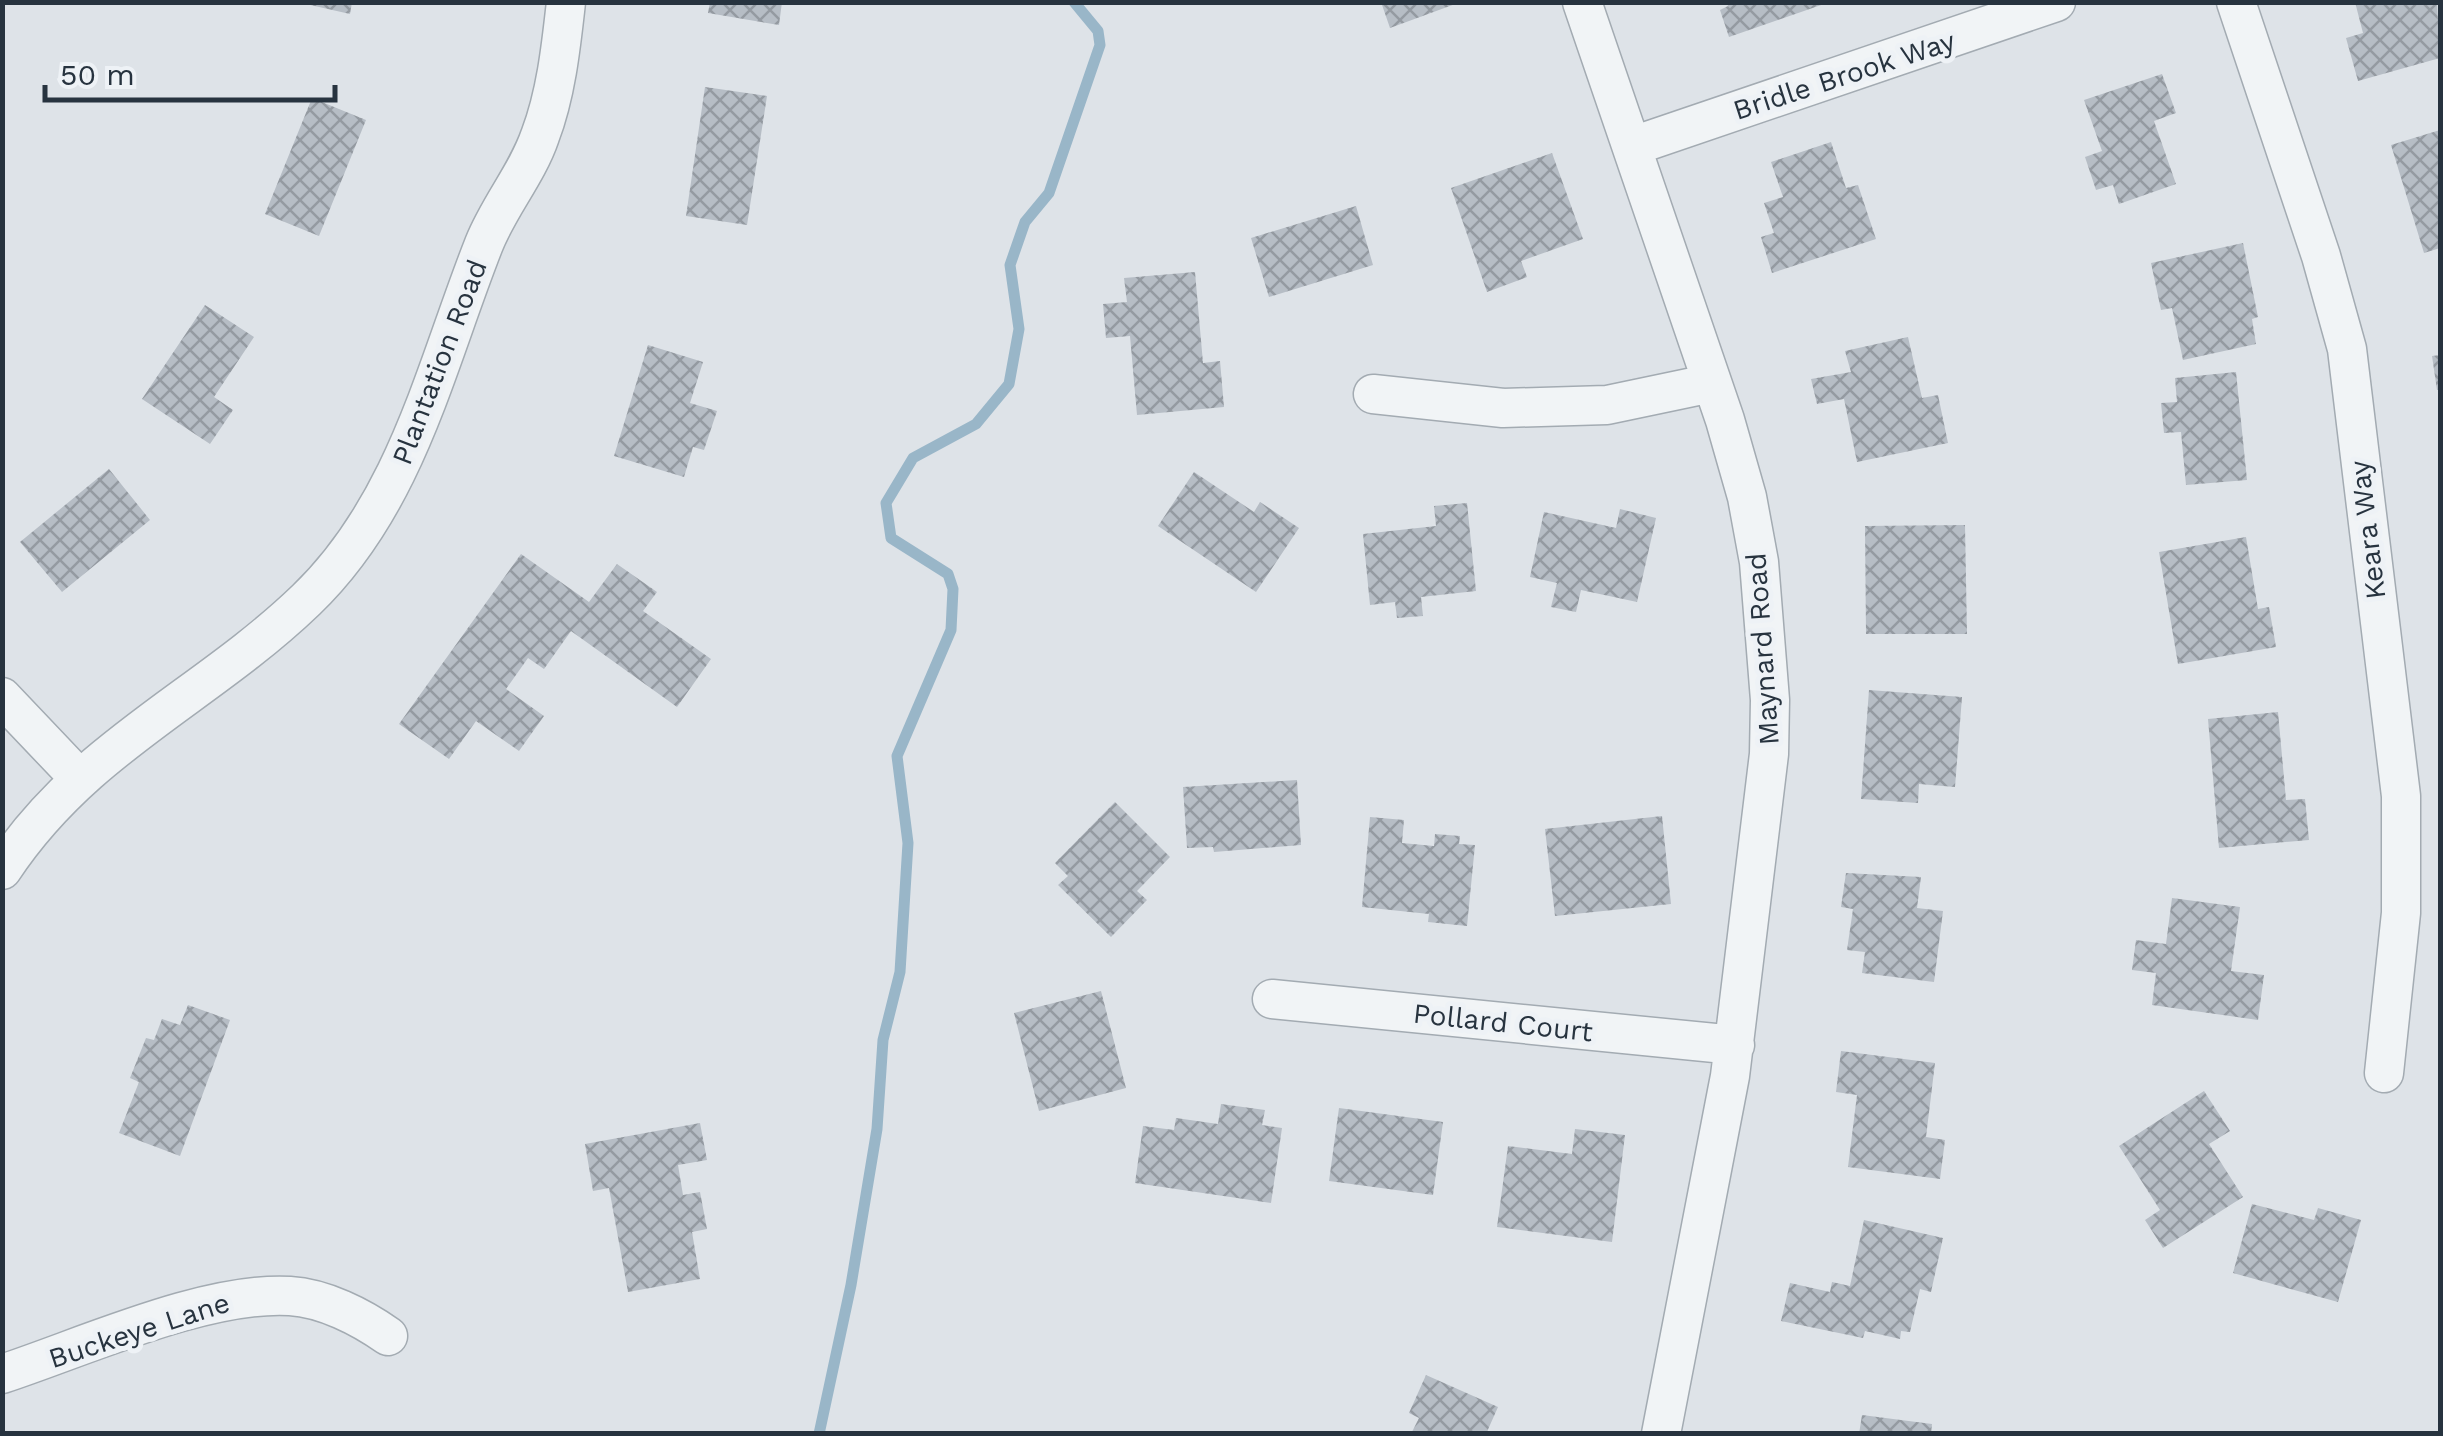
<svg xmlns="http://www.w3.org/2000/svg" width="2443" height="1436" viewBox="0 0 2443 1436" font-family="'Work Sans',sans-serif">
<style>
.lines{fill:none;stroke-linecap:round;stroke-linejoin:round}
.stream{stroke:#99b6c8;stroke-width:11}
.building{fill:url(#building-cross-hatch)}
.street-casing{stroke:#a3abb2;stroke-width:41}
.street{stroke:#f1f4f6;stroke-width:38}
.labels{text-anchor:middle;stroke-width:10;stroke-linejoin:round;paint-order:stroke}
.street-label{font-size:28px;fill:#27333f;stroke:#eef2f6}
</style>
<defs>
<pattern id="building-cross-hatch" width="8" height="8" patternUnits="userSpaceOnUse" patternTransform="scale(2.5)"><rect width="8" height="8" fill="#b6bdc5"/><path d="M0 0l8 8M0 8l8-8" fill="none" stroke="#949aa1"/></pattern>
</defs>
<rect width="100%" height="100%" fill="#dee3e8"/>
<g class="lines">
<path class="stream" d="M 819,1434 L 851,1285 L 877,1129 L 883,1040 L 900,972 L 908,843 L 897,756 L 951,630 L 953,589 L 948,574 L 891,538 L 886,503 L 913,458 L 976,424 L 1009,384 L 1019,329 L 1010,265 L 1025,222 L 1049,193 L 1100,45 L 1098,31 L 1074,2"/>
</g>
<path class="building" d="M 297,2 L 352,2 L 350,14 Z
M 710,2 L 782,2 L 779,25 L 708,13 Z
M 1381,2 L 1458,2 L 1458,3 L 1390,28 Z
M 1727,2 L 1827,2 L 1827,3 L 1729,37 L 1720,10 L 1728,6 Z
M 2355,2 L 2437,2 L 2440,58 L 2358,81 L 2346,38 L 2363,33 Z
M 2162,74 L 2176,113 L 2154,121 L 2176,184 L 2119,204 L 2113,185 L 2096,190 L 2085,157 L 2102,151 L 2084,100 Z
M 705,87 L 767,96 L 747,225 L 686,216 Z
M 312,98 L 366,120 L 319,236 L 265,214 Z
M 2440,130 L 2440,248 L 2424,253 L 2391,145 Z
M 1831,142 L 1846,188 L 1858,185 L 1876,239 L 1772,273 L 1761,237 L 1774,233 L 1764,203 L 1783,197 L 1771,162 Z
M 1552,153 L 1583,239 L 1521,261 L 1527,277 L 1487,292 L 1451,188 Z
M 1356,206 L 1373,265 L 1269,297 L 1251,238 Z
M 2243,243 L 2258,317 L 2252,319 L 2256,344 L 2183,360 L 2172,308 L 2161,310 L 2151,263 Z
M 1195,272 L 1203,363 L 1220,361 L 1224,407 L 1137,415 L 1130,336 L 1106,338 L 1103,304 L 1127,302 L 1124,278 Z
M 205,305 L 254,337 L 214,397 L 233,410 L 210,444 L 142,399 Z
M 1908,337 L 1922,398 L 1938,395 L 1948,443 L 1857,462 L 1844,399 L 1817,404 L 1811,379 L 1851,372 L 1845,351 Z
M 648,345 L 703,362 L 690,403 L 717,411 L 704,450 L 693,447 L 684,477 L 614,456 Z
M 2440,355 L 2440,390 L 2437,390 L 2432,356 Z
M 2236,372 L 2247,480 L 2186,485 L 2181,432 L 2164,433 L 2161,403 L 2177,402 L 2175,378 Z
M 109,469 L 150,520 L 62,592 L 20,542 Z
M 1194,472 L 1254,512 L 1260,502 L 1299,528 L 1256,592 L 1158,526 Z
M 1467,503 L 1476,591 L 1421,597 L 1423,616 L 1397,618 L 1395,602 L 1370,605 L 1363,534 L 1436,526 L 1434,506 Z
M 1620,509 L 1656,518 L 1637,602 L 1581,590 L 1576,612 L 1551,607 L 1557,583 L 1530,577 L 1544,512 L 1616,528 Z
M 1965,525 L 1967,634 L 1866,634 L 1865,526 Z
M 2246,537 L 2258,609 L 2269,607 L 2276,647 L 2178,664 L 2159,552 Z
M 521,554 L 589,602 L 617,564 L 657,592 L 643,611 L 711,659 L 677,707 L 571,631 L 544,669 L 528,658 L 506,689 L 544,716 L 519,751 L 476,721 L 449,759 L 399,724 Z
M 1869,690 L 1962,697 L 1955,787 L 1919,784 L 1918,803 L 1861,799 Z
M 2278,712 L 2286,800 L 2305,799 L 2309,840 L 2219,848 L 2208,719 Z
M 1297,780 L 1301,845 L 1214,852 L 1213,847 L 1187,848 L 1183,787 Z
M 1115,802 L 1170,857 L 1137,891 L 1147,900 L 1111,937 L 1058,885 L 1068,876 L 1055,863 Z
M 1662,816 L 1671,904 L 1555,916 L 1545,829 Z
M 1370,817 L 1404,820 L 1402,843 L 1434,846 L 1435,834 L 1460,836 L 1459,844 L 1475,845 L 1467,926 L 1428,922 L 1429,914 L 1362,907 Z
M 1846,873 L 1921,877 L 1917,908 L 1943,911 L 1934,982 L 1862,973 L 1865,952 L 1847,950 L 1853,909 L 1841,907 Z
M 2172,898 L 2240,907 L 2231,971 L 2264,975 L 2258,1020 L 2152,1005 L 2156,973 L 2132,970 L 2136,940 L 2166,944 Z
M 1101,991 L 1126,1088 L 1039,1111 L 1014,1013 Z
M 188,1005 L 230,1020 L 180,1156 L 119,1133 L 139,1082 L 130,1078 L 146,1038 L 154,1040 L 162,1019 L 180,1025 Z
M 1841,1051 L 1935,1063 L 1926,1137 L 1945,1140 L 1940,1179 L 1848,1167 L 1857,1095 L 1836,1092 Z
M 2204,1091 L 2230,1131 L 2209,1144 L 2243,1197 L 2163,1248 L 2145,1220 L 2160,1210 L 2119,1146 Z
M 1221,1104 L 1265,1110 L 1262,1125 L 1282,1128 L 1271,1203 L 1135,1183 L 1143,1126 L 1174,1130 L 1176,1118 L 1218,1124 Z
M 1339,1108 L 1443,1122 L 1433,1195 L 1329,1181 Z
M 700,1123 L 707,1160 L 678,1165 L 683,1195 L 700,1192 L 707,1229 L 692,1232 L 700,1279 L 628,1292 L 609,1188 L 593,1191 L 585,1144 Z
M 1575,1129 L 1625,1135 L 1612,1242 L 1497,1227 L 1508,1146 L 1572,1154 Z
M 2252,1204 L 2314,1220 L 2318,1208 L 2361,1220 L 2338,1302 L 2233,1273 Z
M 1864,1220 L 1943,1238 L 1931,1292 L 1920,1289 L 1910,1332 L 1901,1331 L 1900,1339 L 1865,1331 L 1863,1338 L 1781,1321 L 1790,1283 L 1830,1292 L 1832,1282 L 1850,1286 Z
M 1426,1375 L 1498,1407 L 1486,1434 L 1411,1434 L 1419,1418 L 1409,1413 Z
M 1862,1415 L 1932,1424 L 1931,1434 L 1859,1434 Z"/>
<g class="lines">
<defs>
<path id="street" d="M 1582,2 L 1725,420 L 1747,497 L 1759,562 L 1770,700 L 1769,754 L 1730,1076 L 1661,1434
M 2236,2 L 2321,256 L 2347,349 L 2401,796 L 2401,913 L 2384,1073
M 1633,146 L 2056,2
M 1373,394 L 1503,408 L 1607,405 L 1712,383
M 2,697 L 78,777
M 2,870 C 84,746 204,698 306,600 C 406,504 435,368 484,244 C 499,206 527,174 540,136 C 556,94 561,47 566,2
M 1272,999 L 1735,1045
M 2,1374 C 84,1347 206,1291 290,1296 C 324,1298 361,1317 388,1336"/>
</defs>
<use href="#street" class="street-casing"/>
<use href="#street" class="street"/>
</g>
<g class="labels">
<g class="street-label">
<text transform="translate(1844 75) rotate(-18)" y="10">Bridle Brook Way</text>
<text transform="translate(439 362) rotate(-69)" y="10">Plantation Road</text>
<text transform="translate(2367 530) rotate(-97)" y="10">Keara Way</text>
<text transform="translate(1762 649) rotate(-94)" y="10">Maynard Road</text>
<text transform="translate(1503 1022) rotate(6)" y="10">Pollard Court</text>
<text transform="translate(139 1330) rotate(-18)" y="10">Buckeye Lane</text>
</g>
</g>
<rect width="2443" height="1436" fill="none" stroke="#27333f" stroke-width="10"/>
<path d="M45 85v15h290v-15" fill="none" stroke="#27333f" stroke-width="5"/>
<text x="60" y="85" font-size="30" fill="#27333f" stroke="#eef2f6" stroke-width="8" paint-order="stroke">50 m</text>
</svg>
